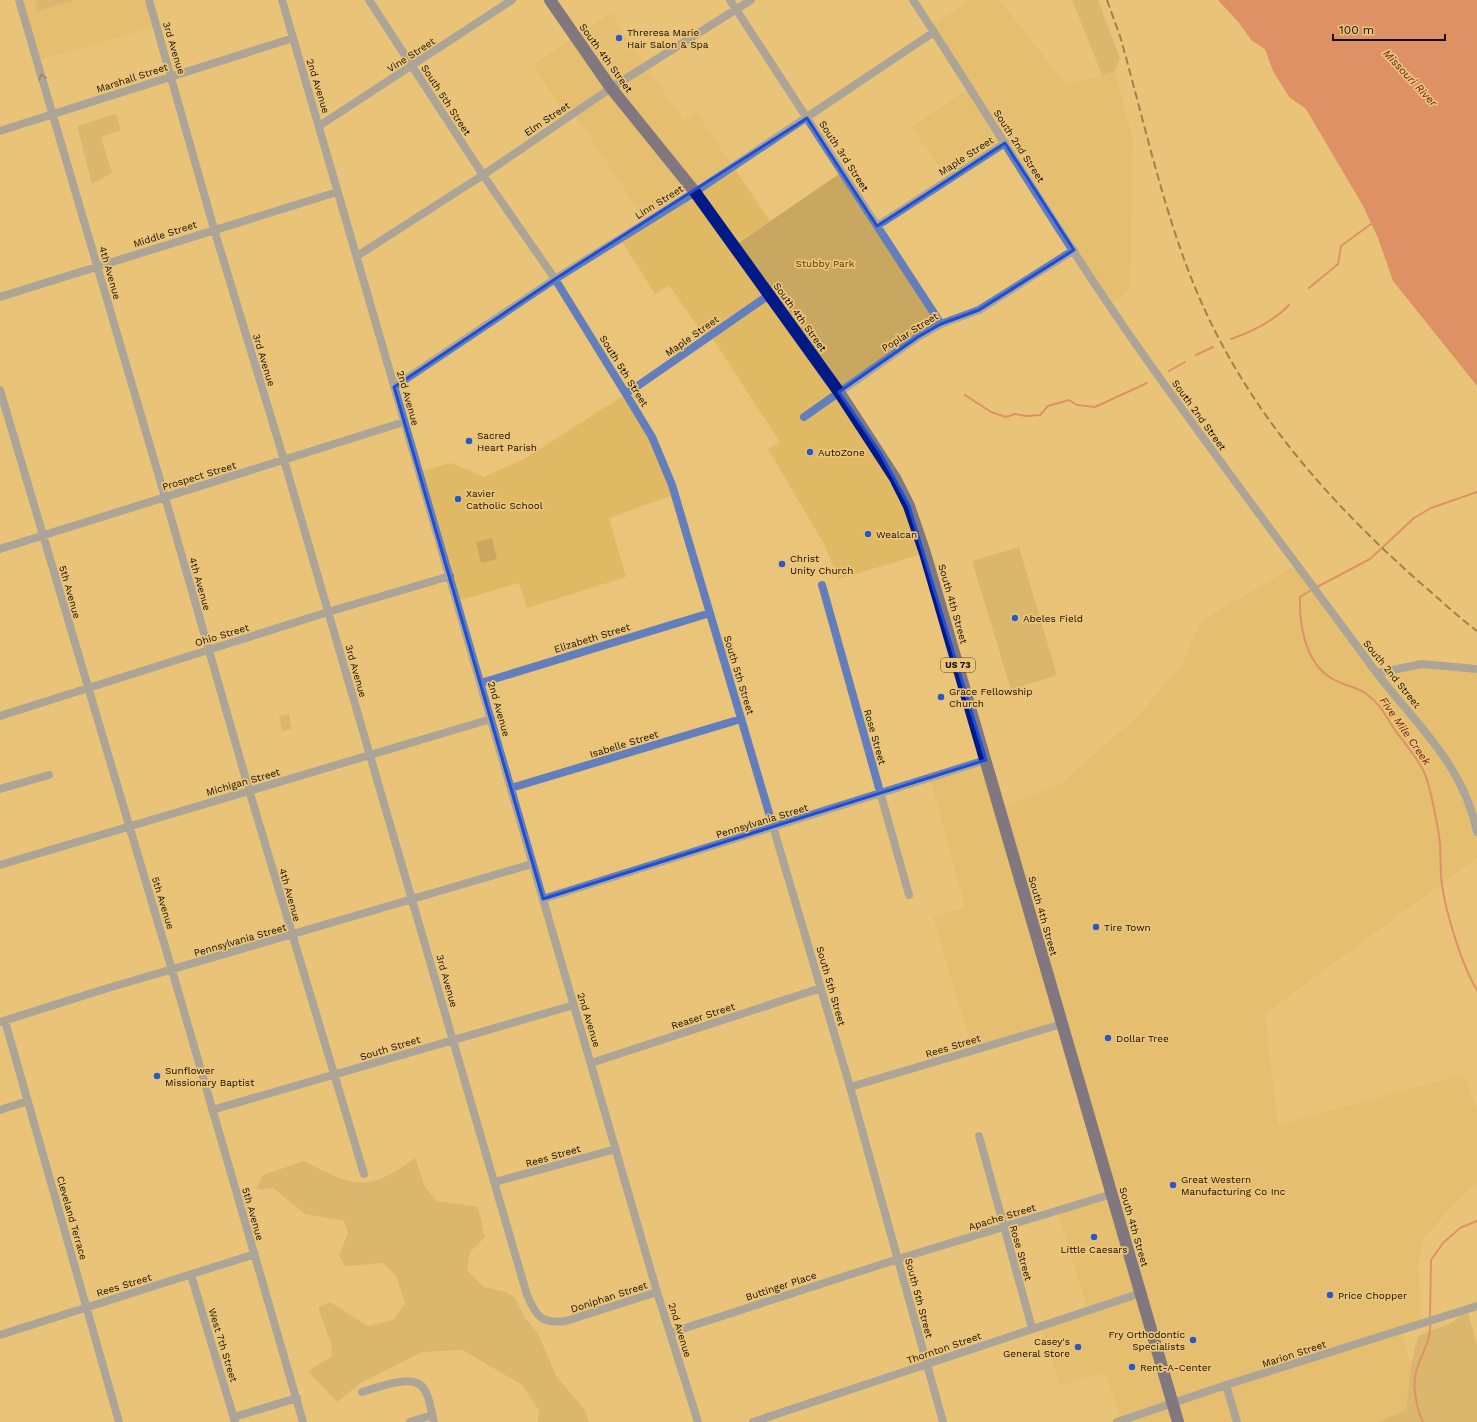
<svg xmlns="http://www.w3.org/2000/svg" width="1477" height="1422" viewBox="0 0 1477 1422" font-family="'Work Sans',sans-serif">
  <rect width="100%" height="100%" fill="#e9c479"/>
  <path fill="#e0b964" d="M19 0H149L157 26 37 61Z
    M972 0H996L1002 3 1067 85 1115 71 1133 140 1130 290 1110 304 1005 143 948 180 911 127 969 88 929 25Z
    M611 13 683 120 696 112 770 221 734 245 877 448 925 553 839 579 824 544 768 449 780 442 711 336 706 339 669 285 655 294 620 238 646 222 574 113 567 118 533 64Z
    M626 394 652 437 675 494 609 518 626 577 527 608 519 583 457 601 419 472 451 463 484 477 524 459Z
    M1296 565 1377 673 1422 664 1477 669V858L1265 1014 1278 1125 1464 1074 1477 1109V1181L1425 1236 1418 1263 1421 1324 1401 1330 1411 1364 1406 1410 1378 1422H1117L1121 1420 1105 1372 1060 1386 1041 1326 1088 1310 1057 1211 1112 1194 1062 1024 973 1051 933 917 965 907 930 778 986 760 1000 807 1059 785 1138 716 1181 665 1201 621Z"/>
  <path fill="#c8a761" d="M35 0H76L38 11Z
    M1072 0H1098L1120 58 1115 71 1102 75Z
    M116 114 121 130 101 137 112 173 92 184 77 126Z
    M842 172 941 324 839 392 734 246Z
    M492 538 497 559 481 563 476 542Z
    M1019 547 1057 675 1011 690 972 561Z
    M289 714 292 729 282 731 279 716Z
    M415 1158 425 1187 437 1201 478 1207 485 1237 470 1252 467 1270 484 1287 507 1292 515 1298 526 1319 538 1333 556 1376 585 1410 589 1422H538L539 1410 522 1385 463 1350 422 1352 361 1383 337 1402 308 1371 332 1356 331 1343 318 1308 330 1302 368 1326 393 1320 405 1303 396 1276 383 1263 345 1266 339 1256 348 1233 344 1221 305 1214 273 1188 256 1190 263 1175 304 1161C354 1187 367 1193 415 1158Z
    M1467 1310 1477 1343V1422H1378L1406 1410 1411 1364 1418 1336 1451 1323Z"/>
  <path fill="#d25350" d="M1218 0H1477V386L1393 281 1378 238 1363 206 1306 109 1289 97 1273 71 1265 49 1251 40 1239 23Z"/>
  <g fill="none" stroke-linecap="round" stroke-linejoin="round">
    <path stroke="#d25350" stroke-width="2" d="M1309 288 1338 264 1341 246 1371 224
      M1231 339C1251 332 1274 321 1289 305
      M1196 355 1213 347
      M1169 371 1185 362
      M965 395 991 412 1006 417 1015 414 1026 416 1040 415 1048 406 1069 400 1077 405 1095 407 1147 383
      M1317 587 1370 559 1414 518 1431 508 1477 492
      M1313 589 1300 597C1299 624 1305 662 1331 678 1343 686 1358 686 1369 696 1380 704 1386 716 1393 727 1403 742 1416 755 1424 772 1430 785 1439 830 1440 845 1441 858 1440 872 1442 885 1446 913 1462 966 1477 990
      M1430 1319 1431 1260 1443 1243 1460 1228 1477 1221
      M1423 1422C1417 1410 1413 1389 1415 1376 1418 1358 1432 1342 1430 1323"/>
    <path stroke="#627ebc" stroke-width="8" d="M19 0 165 497 249 790 364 1174
      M149 0 214 229 284 460 527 1295C537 1318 542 1324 566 1321L657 1292
      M282 0 657 1292 698 1422
      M369 0 483 175 555 279 626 394 652 437 672 485 850 1087 943 1422
      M730 0 941 324
      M913 0C990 117 1061 238 1142 353 1217 459 1296 563 1373 668 1413 722 1463 762 1477 832
      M319 126 512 0
      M0 131 293 38
      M877 226 1005 143
      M357 256 483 175 611 88 751 0
      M0 297 337 192
      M394 387 555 279 695 192 934 32
      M0 390 172 970 303 1422
      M626 394 769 295
      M804 417 918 337 941 324 979 310 1074 250
      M0 549 404 422
      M822 585 909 895
      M1377 673 1422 664 1477 669
      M481 683 710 613
      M0 716 328 612 450 576
      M511 788 741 719
      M0 789 49 775
      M0 865 491 719
      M543 899 986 760
      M5 1021 119 1422
      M0 1022 108 988 532 864
      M591 1063 821 988
      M850 1087 1062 1024
      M0 1110 28 1101
      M212 1110 574 1005
      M979 1136 1032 1328
      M495 1182 616 1149
      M191 1275 235 1422
      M670 1333 898 1259 1112 1194
      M0 1335 255 1254
      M1226 1385 1237 1422
      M362 1392C377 1388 414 1372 424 1389 430 1397 431 1412 434 1422
      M234 1417 297 1398
      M410 1422 432 1415
      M753 1422 1141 1293
      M1117 1422 1226 1385 1477 1306"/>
    <path stroke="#021a87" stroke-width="12" d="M550 0 611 88 695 192 839 392 895 478 909 506 925 553 1178 1422"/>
    <path stroke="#413118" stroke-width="2" stroke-dasharray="8 4" stroke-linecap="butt" d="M1107 0 1120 36C1141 110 1158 187 1184 259 1231 390 1315 489 1417 580 1437 597 1456 615 1477 631"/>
  </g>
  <defs><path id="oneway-chevron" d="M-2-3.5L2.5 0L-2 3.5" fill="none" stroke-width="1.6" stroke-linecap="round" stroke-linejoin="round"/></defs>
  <use stroke="#353a4b" href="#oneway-chevron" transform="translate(42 77) rotate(-107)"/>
  <path d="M0 0H1477V1422H0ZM807 118 877 226 1005 143 1074 250 979 310 941 324 918 337 839 392 881 454 909 506 986 760 543 899 394 387 555 279Z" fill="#e9c479" fill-opacity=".55" fill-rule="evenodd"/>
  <path fill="none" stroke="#1d4ed8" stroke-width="3" stroke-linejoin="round" d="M807 118 877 226 1005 143 1074 250 979 310 941 324 918 337 839 392 881 454 909 506 986 760 543 899 394 387 555 279Z"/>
  <g fill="#2c57c6" stroke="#e9c479" stroke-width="1.5">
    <circle cx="619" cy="38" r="4"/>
    <circle cx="469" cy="441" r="4"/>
    <circle cx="810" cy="452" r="4"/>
    <circle cx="458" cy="499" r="4"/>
    <circle cx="868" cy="534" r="4"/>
    <circle cx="782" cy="564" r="4"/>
    <circle cx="1015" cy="618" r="4"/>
    <circle cx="941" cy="697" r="4"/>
    <circle cx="1096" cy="927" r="4"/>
    <circle cx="1108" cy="1038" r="4"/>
    <circle cx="157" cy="1076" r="4"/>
    <circle cx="1173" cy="1185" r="4"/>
    <circle cx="1094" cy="1237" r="4"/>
    <circle cx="1330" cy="1295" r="4"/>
    <circle cx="1193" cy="1340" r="4"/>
    <circle cx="1078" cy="1347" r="4"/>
    <circle cx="1132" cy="1367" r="4"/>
  </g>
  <g text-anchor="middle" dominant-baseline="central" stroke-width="3.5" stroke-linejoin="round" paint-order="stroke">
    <rect fill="#e9c479" stroke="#564424" stroke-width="1" x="941" y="658" width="34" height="14" rx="3"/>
    <g font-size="9" font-weight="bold" fill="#170d00">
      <text x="958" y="665">US 73</text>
    </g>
    <g font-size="10" fill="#170d00" stroke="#e9c479" text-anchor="start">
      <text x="627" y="32">Threresa Marie<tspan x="627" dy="12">Hair Salon &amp; Spa</tspan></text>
      <text x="477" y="435">Sacred<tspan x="477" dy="12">Heart Parish</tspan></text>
      <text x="818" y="452">AutoZone</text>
      <text x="466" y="493">Xavier<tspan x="466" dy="12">Catholic School</tspan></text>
      <text x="876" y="534">Wealcan</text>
      <text x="790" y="558">Christ<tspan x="790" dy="12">Unity Church</tspan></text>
      <text x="1023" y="618">Abeles Field</text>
      <text x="949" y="691">Grace Fellowship<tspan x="949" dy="12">Church</tspan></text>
      <text x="1104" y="927">Tire Town</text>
      <text x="1116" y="1038">Dollar Tree</text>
      <text x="165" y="1070">Sunflower<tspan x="165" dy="12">Missionary Baptist</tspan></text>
      <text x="1181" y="1179">Great Western<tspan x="1181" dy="12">Manufacturing Co Inc</tspan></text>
      <text x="1094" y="1249" text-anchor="middle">Little Caesars</text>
      <text x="1338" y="1295">Price Chopper</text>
      <text x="1185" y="1334" text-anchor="end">Fry Orthodontic<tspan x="1185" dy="12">Specialists</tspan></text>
      <text x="1070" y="1341" text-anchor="end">Casey's<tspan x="1070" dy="12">General Store</tspan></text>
      <text x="1140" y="1367">Rent-A-Center</text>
    </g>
    <g font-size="10" fill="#170d00" stroke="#e9c479">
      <text transform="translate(174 48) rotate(73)">3rd Avenue</text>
      <text transform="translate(411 55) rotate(-33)">Vine Street</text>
      <text transform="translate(606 58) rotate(54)">South 4th Street</text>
      <text transform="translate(132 78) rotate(-18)">Marshall Street</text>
      <text transform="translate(318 86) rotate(73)">2nd Avenue</text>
      <text transform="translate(446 100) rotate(57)">South 5th Street</text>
      <text transform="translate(547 119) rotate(-34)">Elm Street</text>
      <text transform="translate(1019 146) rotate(57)">South 2nd Street</text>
      <text transform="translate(844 156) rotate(57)">South 3rd Street</text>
      <text transform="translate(966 156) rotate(-33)">Maple Street</text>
      <text transform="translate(659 202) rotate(-32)">Linn Street</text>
      <text transform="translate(165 234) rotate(-18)">Middle Street</text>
      <text transform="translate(110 273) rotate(74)">4th Avenue</text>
      <text transform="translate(800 317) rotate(54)">South 4th Street</text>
      <text transform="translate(910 332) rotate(-32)">Poplar Street</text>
      <text transform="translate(692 336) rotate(-35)">Maple Street</text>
      <text transform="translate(264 360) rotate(73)">3rd Avenue</text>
      <text transform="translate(624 371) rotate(58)">South 5th Street</text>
      <text transform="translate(408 398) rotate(74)">2nd Avenue</text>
      <text transform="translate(1199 415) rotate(54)">South 2nd Street</text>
      <text transform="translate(199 476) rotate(-17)">Prospect Street</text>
      <text transform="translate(200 584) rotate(74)">4th Avenue</text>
      <text transform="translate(70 592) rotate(74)">5th Avenue</text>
      <text transform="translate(953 604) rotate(74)">South 4th Street</text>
      <text transform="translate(222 635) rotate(-17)">Ohio Street</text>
      <text transform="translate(592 638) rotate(-17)">Elizabeth Street</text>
      <text transform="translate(356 671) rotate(74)">3rd Avenue</text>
      <text transform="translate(1392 674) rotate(51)">South 2nd Street</text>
      <text transform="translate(739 675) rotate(73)">South 5th Street</text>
      <text transform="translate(499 709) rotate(74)">2nd Avenue</text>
      <text transform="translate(875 737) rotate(74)">Rose Street</text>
      <text transform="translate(624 744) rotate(-17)">Isabelle Street</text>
      <text transform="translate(243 782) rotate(-16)">Michigan Street</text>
      <text transform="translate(762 821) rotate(-17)">Pennsylvania Street</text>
      <text transform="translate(290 895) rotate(74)">4th Avenue</text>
      <text transform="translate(163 903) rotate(73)">5th Avenue</text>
      <text transform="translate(1043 916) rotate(74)">South 4th Street</text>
      <text transform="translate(240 940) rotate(-16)">Pennsylvania Street</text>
      <text transform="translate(447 981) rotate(74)">3rd Avenue</text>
      <text transform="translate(831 986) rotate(74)">South 5th Street</text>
      <text transform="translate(703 1016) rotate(-18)">Reaser Street</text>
      <text transform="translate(589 1020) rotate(73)">2nd Avenue</text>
      <text transform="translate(953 1046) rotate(-17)">Rees Street</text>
      <text transform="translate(390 1048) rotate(-17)">South Street</text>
      <text transform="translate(553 1156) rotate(-16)">Rees Street</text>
      <text transform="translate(253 1214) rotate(74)">5th Avenue</text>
      <text transform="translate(1002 1217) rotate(-17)">Apache Street</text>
      <text transform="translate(72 1218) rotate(74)">Cleveland Terrace</text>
      <text transform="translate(1134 1227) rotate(74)">South 4th Street</text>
      <text transform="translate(1021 1253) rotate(74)">Rose Street</text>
      <text transform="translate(124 1285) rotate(-17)">Rees Street</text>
      <text transform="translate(781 1286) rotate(-18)">Buttinger Place</text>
      <text transform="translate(609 1297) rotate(-18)">Doniphan Street</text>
      <text transform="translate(919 1298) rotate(75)">South 5th Street</text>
      <text transform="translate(680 1330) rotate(73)">2nd Avenue</text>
      <text transform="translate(223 1345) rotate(73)">West 7th Street</text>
      <text transform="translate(944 1348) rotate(-19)">Thornton Street</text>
      <text transform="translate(1294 1354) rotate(-18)">Marion Street</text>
    </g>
    <g font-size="10" fill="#563f03" stroke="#e9c479">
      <text x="825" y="263">Stubby Park</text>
    </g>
    <g font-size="11" font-style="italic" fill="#6c1a1c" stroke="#e9c479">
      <text transform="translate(1410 78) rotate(47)">Missouri River</text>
      <text transform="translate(1405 731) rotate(55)">Five Mile Creek</text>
    </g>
  </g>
  <path d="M1333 34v6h112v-6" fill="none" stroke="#170d00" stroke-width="2"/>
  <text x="1339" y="34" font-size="12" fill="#170d00" stroke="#e9c479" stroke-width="3" paint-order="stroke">100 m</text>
</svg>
